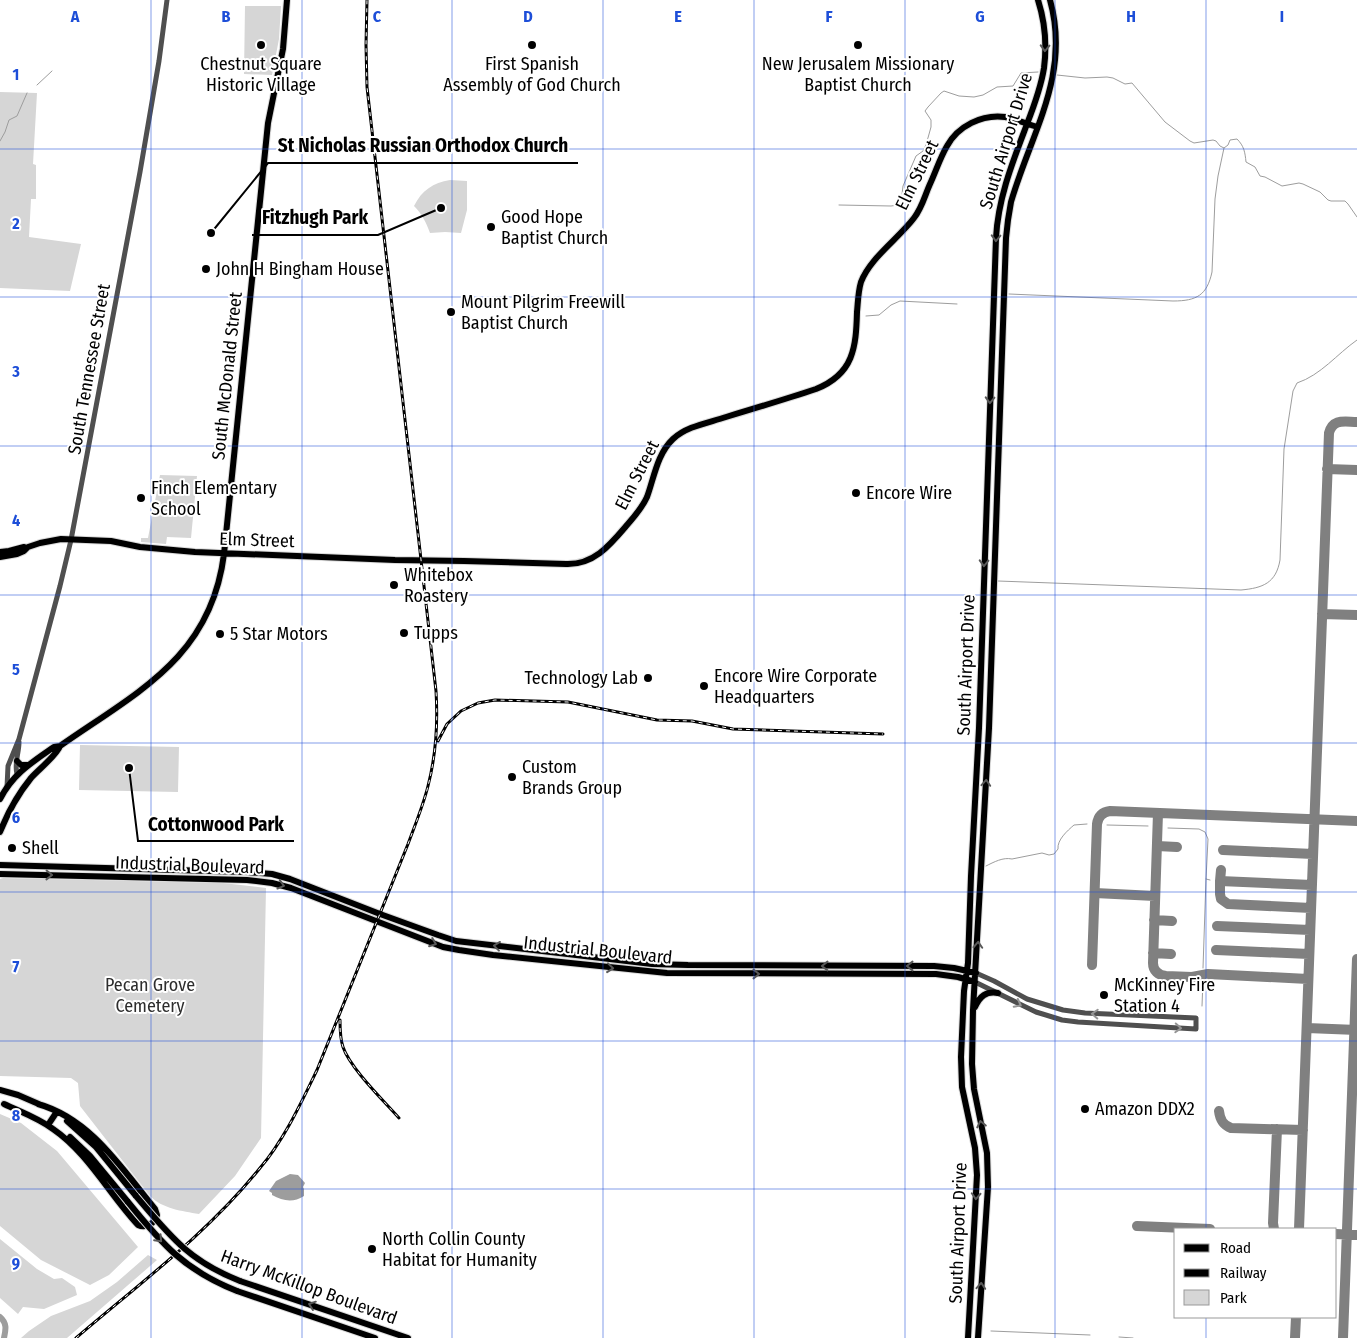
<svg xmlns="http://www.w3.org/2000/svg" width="1357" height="1338" viewBox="0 0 1357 1338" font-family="'Fira Sans Condensed',sans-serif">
  <rect width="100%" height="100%" fill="#fff"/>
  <path fill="#d6d6d6" d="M245 6H281L279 39 272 75 244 74Z
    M0 92 37 93 33 164 36 165V199H31L29 237 81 244 70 291 0 288Z
    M450 180 467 181V210L461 233 445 232 430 233C426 222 422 214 414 206 422 190 433 183 450 180Z
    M160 475 197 476 191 538 167 537 166 544 141 542V538H148Z
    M80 745 179 747 178 792 79 790Z
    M3 878 223 883 266 888 261 1138 235 1176 199 1214C182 1211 163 1209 150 1196L80 1106 78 1083 71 1078 0 1076V879Z
    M0 1114 21 1123 57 1151 138 1247 109 1275 90 1285 41 1260 0 1226Z
    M0 1239 37 1269 54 1279 62 1278 75 1287 77 1295 44 1309 23 1307 18 1314 0 1298Z
    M148 1255 157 1260 67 1338H21L29 1331 51 1316 90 1301 117 1282Z"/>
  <path fill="#9d9d9d" d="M290 1174 298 1175 305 1183 303 1187 304 1189V1196C293 1203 283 1201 272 1195V1193L269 1191 276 1181Z"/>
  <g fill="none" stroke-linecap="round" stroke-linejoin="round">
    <path stroke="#9d9d9d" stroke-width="1" d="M1057 75 1085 78 1107 77 1113 78 1125 84 1132 83 1165 122 1190 141 1194 143 1213 140 1216 141 1220 146 1224 148 1228 145 1230 140 1237 139C1244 146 1245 152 1246 162L1255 167 1260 176 1265 177 1282 186 1299 183 1303 184 1320 192 1328 200 1331 201H1345L1348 204 1357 217
      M37 85 52 71
      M0 141 5 132 9 120 17 116 27 93
      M839 205 891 206 898 205 901 203 903 186 916 156 923 151 926 145 931 127V120L925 111 928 107 941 93 944 91 959 96 974 97 983 95 997 87 1013 86 1021 73 1038 72
      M1009 294 1173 301C1197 301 1207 295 1212 272L1215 199 1218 176 1224 148
      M866 316 879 315 891 305 900 301 957 304
      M998 581 1241 590C1263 588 1276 583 1280 560L1284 449 1293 391 1297 383C1321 375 1337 354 1357 340
      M1107 825 1148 826
      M1168 828 1199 829 1205 832 1208 839 1206 879 1210 880
      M986 866C994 862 1003 857 1012 859L1042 853 1049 855 1054 854 1058 849C1057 840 1067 831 1074 825L1087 824
      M1203 968 1206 879
      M1202 1006 1203 980
      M991 1331 1090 1335
      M1119 1337 1133 1338"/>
    <path stroke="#9d9d9d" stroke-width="6" d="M0 1317C7 1323 6 1329 4 1338"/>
    <path stroke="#808080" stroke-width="10" d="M1327 469 1357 470
      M1322 614 1357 615
      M1158 813 1153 963C1153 971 1158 975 1166 976L1192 977 1208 974 1308 979
      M1157 846 1177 847
      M1223 850 1313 854
      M1220 881 1221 870
      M1095 893 1155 896
      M1311 908 1228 904 1221 899 1220 894V881L1312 885
      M1154 920 1172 921
      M1217 926 1310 930
      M1216 950 1309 954
      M1153 953 1171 954
      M1092 965 1097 824C1098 817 1102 812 1110 811L1357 821
      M1307 1028 1357 1030
      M1219 1111C1220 1120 1223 1125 1231 1128L1303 1130
      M1137 1226 1210 1229
      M1274 1229 1273 1223 1277 1129
      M1299 1229 1329 433C1333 418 1345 422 1357 422
      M1336 1234 1357 1235
      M1295 1338 1296 1317
      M1343 1338 1357 959"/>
    <g stroke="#dbdbdb" stroke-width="8">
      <path id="major" d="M0 552 9 551 24 547
        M0 557 17 554 24 551 28 547 40 543 61 539 111 541 140 547 195 552 395 560 464 561 566 564C594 565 610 545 627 525 635 516 642 508 647 497 654 478 657 454 673 439 687 426 708 423 726 417 756 408 786 399 816 389 854 374 856 347 857 312 858 302 858 292 861 282 870 258 899 238 914 218 922 208 925 195 930 184 936 171 940 158 947 146 958 126 982 114 1005 117 1016 119 1027 124 1037 127
        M17 761 21 765H28
        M0 799C13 774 31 763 54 747L60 746C137 692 211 658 224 554L268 123 283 49 287 0
        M0 832C8 812 18 794 31 778 38 770 57 755 60 746
        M0 865 246 872 272 874 290 879 380 914 438 935 456 941 652 964 688 965 934 966 954 968 976 973
        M0 874 247 880 272 883 291 888 443 947 459 950 493 955 667 973 936 974 958 977 975 982
        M975 1007C980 996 986 991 998 993
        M0 1090 18 1095 41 1105
        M4 1104C21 1112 38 1118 53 1129 88 1153 109 1194 138 1225 146 1229 155 1223 157 1215L155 1209C122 1169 91 1119 38 1104
        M67 1121 96 1147 136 1196
        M50 1122 56 1113
        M70 1137 90 1156 128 1202
        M240 1281 408 1338
        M237 1291 375 1338
        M968 1338 977 1175 975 1148 962 1087 961 1057 964 991 968 963 971 876 979 728 996 238C998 198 1013 161 1027 124 1034 106 1041 87 1044 68 1047 45 1045 22 1038 0
        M978 1338 988 1187 987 1153 974 1089 972 1064 973 1010 989 728 1006 238 1008 220 1011 202C1031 133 1071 75 1050 0"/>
    </g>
    <path stroke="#4f4f4f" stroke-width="5" d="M17 774C14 764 19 753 19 742
      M7 787 8 766 19 739 60 586 71 540 140 172 159 61 167 0
      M975 982 1036 1012 1062 1020 1078 1022 1196 1029V1018L1085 1013 1063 1010 1027 999 994 981 976 973"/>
    <use href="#major" stroke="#000" stroke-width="6"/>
    <g stroke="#000" stroke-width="3">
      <path id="rail" d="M438 741 447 724 461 711 478 703 495 700 568 702 657 720 692 721 733 729 883 734
        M340 1020C340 1029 340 1038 343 1047 350 1068 384 1101 399 1118
        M76 1338C139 1284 208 1233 260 1168 284 1140 301 1103 317 1070L408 844C415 825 423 806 428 786 436 755 438 723 436 691L367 87 366 45 367 0"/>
    </g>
    <use href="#rail" stroke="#fff" stroke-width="1" stroke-dasharray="4" stroke-linecap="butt"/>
    <g stroke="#dbdbdb" stroke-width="8" stroke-linecap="butt">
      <path id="major-bridge" d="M136 1196C170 1236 189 1261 240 1281
        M128 1202C162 1244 184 1270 237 1291"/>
    </g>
    <use href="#major-bridge" stroke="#000" stroke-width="6"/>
  </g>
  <defs><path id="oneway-chevron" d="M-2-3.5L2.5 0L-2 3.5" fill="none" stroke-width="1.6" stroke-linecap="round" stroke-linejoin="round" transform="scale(1.25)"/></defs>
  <g stroke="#595959">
    <use href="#oneway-chevron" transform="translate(1045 48) rotate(92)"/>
    <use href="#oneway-chevron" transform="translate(996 238) rotate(92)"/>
    <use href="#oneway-chevron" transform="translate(990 400) rotate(92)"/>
    <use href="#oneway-chevron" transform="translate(984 563) rotate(92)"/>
    <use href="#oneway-chevron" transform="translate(986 783) rotate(-86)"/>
    <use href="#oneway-chevron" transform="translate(49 875) rotate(1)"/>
    <use href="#oneway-chevron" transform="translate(281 885) rotate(15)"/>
    <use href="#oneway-chevron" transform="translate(433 943) rotate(21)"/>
    <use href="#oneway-chevron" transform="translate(978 945) rotate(-87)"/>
    <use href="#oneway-chevron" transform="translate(497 946) rotate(-173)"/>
    <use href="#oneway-chevron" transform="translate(825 966) rotate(-180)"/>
    <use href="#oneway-chevron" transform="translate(910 966) rotate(180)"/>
    <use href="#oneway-chevron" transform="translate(610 968) rotate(6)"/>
    <use href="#oneway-chevron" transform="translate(756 974)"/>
    <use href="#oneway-chevron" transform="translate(981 1124) rotate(-102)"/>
    <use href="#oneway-chevron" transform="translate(976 1196) rotate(93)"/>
    <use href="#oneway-chevron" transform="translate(159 1239) rotate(47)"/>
    <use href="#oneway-chevron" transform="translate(981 1286) rotate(-86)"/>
    <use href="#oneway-chevron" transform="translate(312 1305) rotate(-161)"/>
  </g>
  <g stroke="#959595">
    <use href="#oneway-chevron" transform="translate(1018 1004) rotate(28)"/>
    <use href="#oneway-chevron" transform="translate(1095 1014) rotate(-177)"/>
    <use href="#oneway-chevron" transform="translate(1178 1028) rotate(3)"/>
  </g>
  <path fill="none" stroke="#1d4ed8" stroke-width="1" stroke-opacity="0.55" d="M151 0V1338M302 0V1338M452 0V1338M603 0V1338M754 0V1338M905 0V1338M1055 0V1338M1206 0V1229M0 149H1357M0 297H1357M0 446H1357M0 595H1357M0 743H1357M0 892H1357M0 1041H1357M0 1189H1357M1206 1317V1338"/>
  <g fill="#000" stroke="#fff" stroke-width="2">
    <circle cx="261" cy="45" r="5"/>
    <circle cx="532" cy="45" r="5"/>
    <circle cx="858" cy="45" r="5"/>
    <circle cx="491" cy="227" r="5"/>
    <circle cx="206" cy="269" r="5"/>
    <circle cx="451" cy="312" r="5"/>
    <circle cx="856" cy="493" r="5"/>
    <circle cx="141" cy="498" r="5"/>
    <circle cx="394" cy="585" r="5"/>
    <circle cx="404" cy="633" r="5"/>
    <circle cx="220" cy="634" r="5"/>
    <circle cx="648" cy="678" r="5"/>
    <circle cx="704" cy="686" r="5"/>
    <circle cx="512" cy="777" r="5"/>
    <circle cx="12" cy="848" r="5"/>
    <circle cx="1104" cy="995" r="5"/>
    <circle cx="1085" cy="1109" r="5"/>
    <circle cx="372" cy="1249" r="5"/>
  </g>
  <g text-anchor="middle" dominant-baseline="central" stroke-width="4" stroke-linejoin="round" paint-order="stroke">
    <g font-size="18" fill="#000" stroke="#fff" text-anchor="start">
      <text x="261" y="64" text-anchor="middle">Chestnut Square<tspan x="261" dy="21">Historic Village</tspan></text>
      <text x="532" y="64" text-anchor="middle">First Spanish<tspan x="532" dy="21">Assembly of God Church</tspan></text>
      <text x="858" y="64" text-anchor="middle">New Jerusalem Missionary<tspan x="858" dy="21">Baptist Church</tspan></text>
      <text x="501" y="217">Good Hope<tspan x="501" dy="21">Baptist Church</tspan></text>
      <text x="216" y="269">John H Bingham House</text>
      <text x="461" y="302">Mount Pilgrim Freewill<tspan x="461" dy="21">Baptist Church</tspan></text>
      <text x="151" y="488">Finch Elementary<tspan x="151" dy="21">School</tspan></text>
      <text x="866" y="493">Encore Wire</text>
      <text x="404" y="575">Whitebox<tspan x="404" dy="21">Roastery</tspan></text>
      <text x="414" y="633">Tupps</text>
      <text x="230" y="634">5 Star Motors</text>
      <text x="714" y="676">Encore Wire Corporate<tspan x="714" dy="21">Headquarters</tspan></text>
      <text x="638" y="678" text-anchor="end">Technology Lab</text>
      <text x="522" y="767">Custom<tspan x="522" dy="21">Brands Group</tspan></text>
      <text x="22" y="848">Shell</text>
      <text x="1114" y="985">McKinney Fire<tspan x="1114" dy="21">Station 4</tspan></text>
      <text x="1095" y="1109">Amazon DDX2</text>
      <text x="382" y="1239">North Collin County<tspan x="382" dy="21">Habitat for Humanity</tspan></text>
    </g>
    <g font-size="18" fill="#000" stroke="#fff">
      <text transform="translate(1006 141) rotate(-73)">South Airport Drive</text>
      <text transform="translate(917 175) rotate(-64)">Elm Street</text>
      <text transform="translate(89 369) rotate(-80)">South Tennessee Street</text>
      <text transform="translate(227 376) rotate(-84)">South McDonald Street</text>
      <text transform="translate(637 475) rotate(-63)">Elm Street</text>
      <text transform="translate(257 540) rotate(2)">Elm Street</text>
      <text transform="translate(966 665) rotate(-88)">South Airport Drive</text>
      <text transform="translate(190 865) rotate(2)">Industrial Boulevard</text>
      <text transform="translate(598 950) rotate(6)">Industrial Boulevard</text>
      <text transform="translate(958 1233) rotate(-88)">South Airport Drive</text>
      <text transform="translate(309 1287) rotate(20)">Harry McKillop Boulevard</text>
    </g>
    <g font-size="18" fill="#2d2d2d" stroke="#fff">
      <text x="150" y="985">Pecan Grove<tspan x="150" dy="21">Cemetery</tspan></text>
    </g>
  </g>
  <g font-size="16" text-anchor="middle" font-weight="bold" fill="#1d4ed8" stroke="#fff" stroke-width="4" stroke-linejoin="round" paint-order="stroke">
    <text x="75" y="22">A</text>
    <text x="226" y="22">B</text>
    <text x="377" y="22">C</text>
    <text x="528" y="22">D</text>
    <text x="678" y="22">E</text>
    <text x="829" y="22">F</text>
    <text x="980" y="22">G</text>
    <text x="1131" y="22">H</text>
    <text x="1282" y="22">I</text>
    <text x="16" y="80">1</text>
    <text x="16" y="229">2</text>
    <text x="16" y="377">3</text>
    <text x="16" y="526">4</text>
    <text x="16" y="675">5</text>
    <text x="16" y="823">6</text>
    <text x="16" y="972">7</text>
    <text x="16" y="1121">8</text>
    <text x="16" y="1269">9</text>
  </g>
  <path fill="none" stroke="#000" stroke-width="2" d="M211 233L268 163H578M441 208L378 235H252M129 768L138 841H294"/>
  <g fill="#000" stroke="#fff" stroke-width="2">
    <circle cx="211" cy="233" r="5"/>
    <circle cx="441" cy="208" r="5"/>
    <circle cx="129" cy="768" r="5"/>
  </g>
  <g font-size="19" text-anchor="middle" font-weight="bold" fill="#000" stroke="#fff" stroke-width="4" stroke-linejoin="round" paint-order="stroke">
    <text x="423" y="152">St Nicholas Russian Orthodox Church</text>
    <text x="315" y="224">Fitzhugh Park</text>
    <text x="216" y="831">Cottonwood Park</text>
  </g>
  <rect x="1174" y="1228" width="162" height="90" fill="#ffffff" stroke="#999999"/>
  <rect x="1184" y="1244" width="25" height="8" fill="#000000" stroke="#999999"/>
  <text x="1220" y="1253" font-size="15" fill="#000000">Road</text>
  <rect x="1184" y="1269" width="25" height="8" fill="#000000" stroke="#999999"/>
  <text x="1220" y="1278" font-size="15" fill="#000000">Railway</text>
  <rect x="1184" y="1290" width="25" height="15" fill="#d6d6d6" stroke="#999999"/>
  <text x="1220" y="1303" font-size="15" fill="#000000">Park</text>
</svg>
